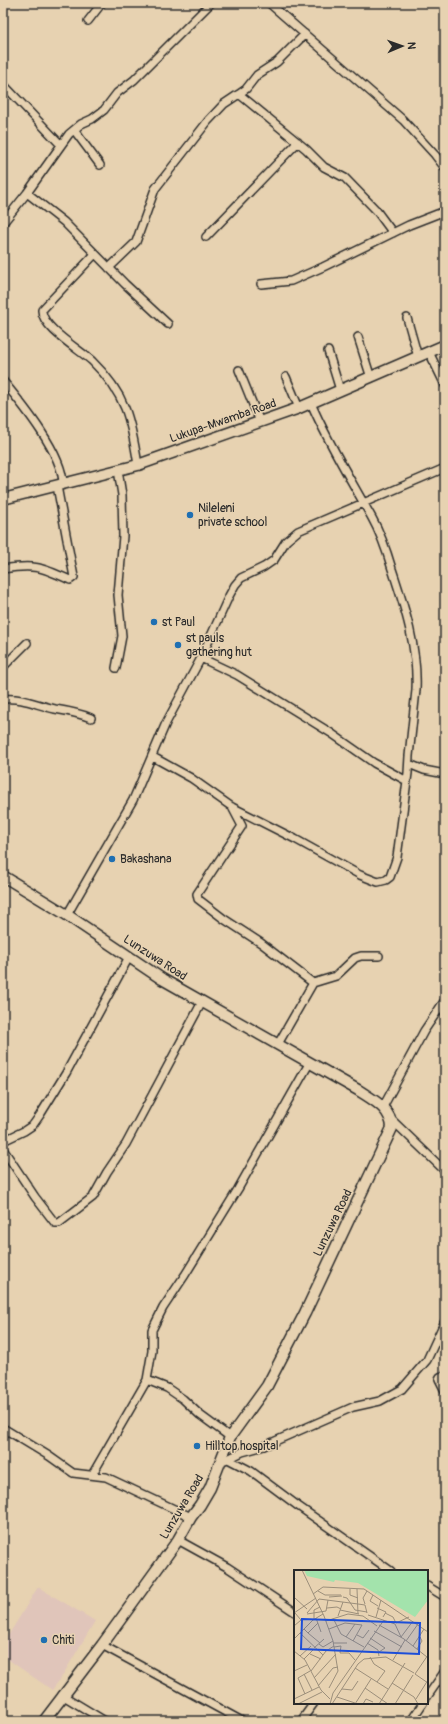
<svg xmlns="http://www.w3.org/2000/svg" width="448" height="1724" viewBox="0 0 448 1724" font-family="Pangolin,sans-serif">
  <rect width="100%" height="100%" fill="#e7d2b1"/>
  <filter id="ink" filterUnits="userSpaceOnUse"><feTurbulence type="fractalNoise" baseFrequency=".025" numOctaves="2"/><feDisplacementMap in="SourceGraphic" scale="8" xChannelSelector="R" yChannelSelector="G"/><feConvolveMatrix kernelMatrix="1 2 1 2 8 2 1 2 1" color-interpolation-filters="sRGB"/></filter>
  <g filter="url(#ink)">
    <path fill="#e0c5ba" d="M38 1587 95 1621 61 1678 52 1690 3 1656V1644Z"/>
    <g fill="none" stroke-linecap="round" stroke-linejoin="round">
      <g stroke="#2b2b2b" stroke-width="10">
        <path id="street" d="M269 3 403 120 435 155 445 168
          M88 21 102 3
          M305 34 277 62 257 75 246 89 239 94 306 149 324 167 345 178 376 210 393 233
          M3 84 61 145
          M74 130 100 165
          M27 193 64 222 125 284 168 324
          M3 223 27 193 69 134 81 124 92 119 104 110 117 93 134 80 211 3
          M206 237 298 142
          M95 254 42 310C41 327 80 350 92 361 126 394 131 420 138 465
          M109 268 136 242 155 189 208 121 224 104 239 94
          M261 284 291 281 323 267 409 225 445 211
          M407 318 418 357
          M358 337 371 378
          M328 351 340 390
          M429 352 445 385
          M239 370 260 422
          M286 377 299 408
          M3 381C22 404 63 454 63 484
          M3 569C35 564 41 567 70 580L74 577 57 486
          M201 658 237 675 331 733 374 763 407 781
          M3 667 27 643
          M116 668 122 636 118 595 123 536 122 495 118 470
          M3 699C23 697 36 705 55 709 67 711 79 713 91 718
          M153 757 191 778 232 807 295 839 360 875 378 882 386 880 390 877 397 857 408 773 409 756 416 690C418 649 405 608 392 569 387 552 381 534 372 518 351 480 328 443 311 403
          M409 764 424 770 445 774
          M232 807 242 826 197 894 198 899 224 919 261 943 313 983
          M67 915 133 800 166 723 201 658 229 596 235 585 241 578 264 567 274 560 286 541 298 531 445 468
          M278 1044 313 983 336 976 355 958 361 956H379
          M383 1107 424 1031 445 1000
          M392 1120 445 1171
          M3 1141 24 1131 33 1125 40 1115 66 1073 129 957
          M3 1149 35 1197 55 1223H59L93 1197 107 1172 126 1144 202 1002
          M445 1375 440 1377 439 1379 445 1391
          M147 1380 167 1388 183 1399 200 1415 230 1437
          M3 1428 49 1456 73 1473 106 1477 191 1517
          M228 1459 242 1452 264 1446 353 1407 380 1401 402 1389 427 1360 445 1321
          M225 1460 228 1459 251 1471 298 1506 391 1571
          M92 1475 147 1380 152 1351V1330L163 1308 185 1275 238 1189 310 1062
          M178 1540 227 1567 295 1612
          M427 1586 445 1597
          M102 1645 242 1721
          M62 1695 105 1721
          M427 1697 445 1671
          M301 1721 314 1703
          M411 1721 423 1703"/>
      </g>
      <g stroke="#2b2b2b" stroke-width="13">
        <path id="secondary" d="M3 499 138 465 299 408 445 345
          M3 876 67 915 162 979 358 1090C373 1100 391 1108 392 1128L305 1313 267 1386 230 1437 210 1488 200 1505 191 1517 178 1540 102 1645 44 1721"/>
      </g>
      <use href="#street" stroke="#e7d2b1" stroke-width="7"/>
      <use href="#secondary" stroke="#e7d2b1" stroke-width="10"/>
    </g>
  </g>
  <g fill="#1f6fb2" stroke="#e7d2b1" stroke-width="1.5">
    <circle cx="190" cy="515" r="4"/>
    <circle cx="154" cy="622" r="4"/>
    <circle cx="178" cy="645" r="4"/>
    <circle cx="112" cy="859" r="4"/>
    <circle cx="197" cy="1446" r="4"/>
    <circle cx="44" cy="1640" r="4"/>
  </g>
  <g text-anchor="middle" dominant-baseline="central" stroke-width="3" stroke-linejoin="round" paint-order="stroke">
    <g font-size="12" fill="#2b2b2b" stroke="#e7d2b1">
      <text transform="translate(223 421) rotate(-19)">Lukupa-Mwamba Road</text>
      <text transform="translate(155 958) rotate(33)">Lunzuwa Road</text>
      <text transform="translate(333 1223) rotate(-64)">Lunzuwa Road</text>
      <text transform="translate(182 1507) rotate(-59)">Lunzuwa Road</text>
    </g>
    <g font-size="12" fill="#2b2b2b" stroke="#e7d2b1" text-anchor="start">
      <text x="198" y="508">Nileleni<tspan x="198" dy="14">private school</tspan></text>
      <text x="162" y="622">st Paul</text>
      <text x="186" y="638">st pauls<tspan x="186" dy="14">gathering hut</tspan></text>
      <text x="120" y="859">Bakashana</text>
      <text x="205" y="1446">Hilltop hospital</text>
      <text x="52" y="1640">Chiti</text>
    </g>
  </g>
  <g transform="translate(294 1570)">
    <rect width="134" height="134" fill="#e7d2b1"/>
    <path d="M10 0H134V30L121 47 64 13 41 10 40 12 13 6Z" fill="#a3e3ac"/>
    <path fill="none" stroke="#9c8f7b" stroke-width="1" d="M8 0 30 46 39 71 44 101 35 118M56 19V25L64 28M63 19 64 44M24 21 31 25H47M19 24 29 17 70 19 134 62M79 25 76 31 84 36M35 27 48 26M49 27 53 28 61 40 73 42M1 28 13 39M64 34 71 35 73 43M71 34 69 28 73 21M33 38 43 37 47 39M83 38 92 42 89 47M46 40 65 44M0 43 22 28M13 43 25 29 64 34M91 43 99 47 102 53 115 47M13 44 32 41 34 30M74 45 101 54 107 67M44 46 49 32M82 47 87 30M22 48 27 62M39 48 47 64 70 77M20 49V40L26 37M32 51 54 44 69 46 83 56M85 55 110 69 133 87M0 56 7 50 1 43M10 59 14 63 24 53M35 59 51 53 68 55 59 71M80 61 108 77M6 63 29 85M14 63 26 73M63 65 69 68 75 60M52 67 61 54M107 67 119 51M76 68 91 78 85 82M0 69 19 50 29 44M112 71 124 54M39 73H53M73 73 84 80 85 86M25 74 29 77 39 71M119 76 130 59M40 77 47 76 46 83H55L61 90M20 78 30 69M123 79 128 71 126 67M0 81 11 90 27 120 36 129M16 84 27 89M6 86 17 76M76 87 80 94 91 101 83 112M10 89 19 80M99 90 111 70M61 98 94 119M0 101 13 95M17 101 32 81 40 76M10 104 18 120M121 104 134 85M121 104 134 113M20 108 42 84M98 113 120 127 124 134M24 116 39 98 44 97M71 118 94 134M48 119 58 120 64 111M11 124 4 108 16 101M43 127 61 133M0 129 25 117M122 129 134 110M4 134 28 122M36 134 39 123 90 50M38 134 64 94 70 89 92 87 120 103M61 134 77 109M69 134 72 129 79 132M85 134 111 93M101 134 119 105"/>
    <path fill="#1d4ed8" fill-opacity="0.15" stroke="#1d4ed8" stroke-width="2" d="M8 49 126 53 125 84 7 79Z"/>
    <rect width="134" height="134" fill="none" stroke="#2b2b2b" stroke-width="2"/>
  </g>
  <rect width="448" height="1724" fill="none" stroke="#e7d2b1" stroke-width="16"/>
  <rect x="8" y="8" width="432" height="1708" fill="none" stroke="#2b2b2b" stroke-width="1.5" filter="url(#ink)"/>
  <g transform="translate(402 46) rotate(88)" stroke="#e7d2b1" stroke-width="3" paint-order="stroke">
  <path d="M0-3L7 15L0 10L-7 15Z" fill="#2b2b2b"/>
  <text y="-6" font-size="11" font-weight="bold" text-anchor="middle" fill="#2b2b2b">N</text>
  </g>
</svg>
